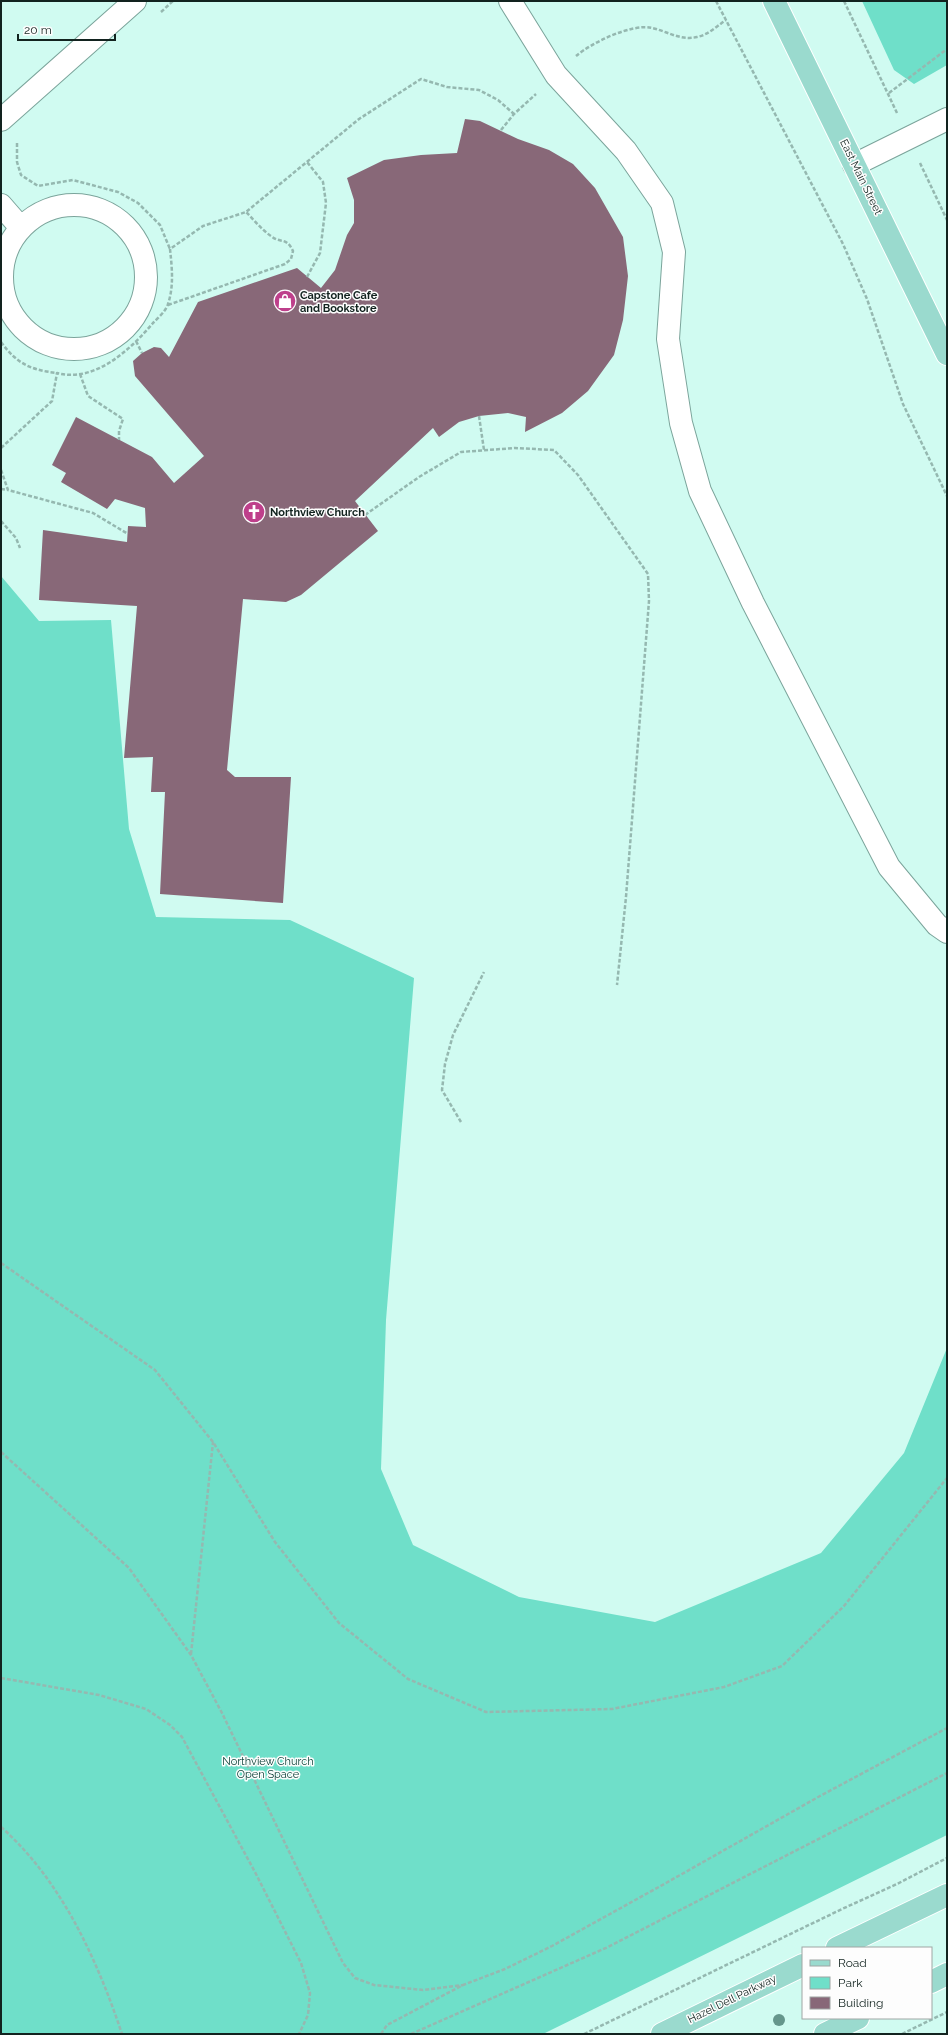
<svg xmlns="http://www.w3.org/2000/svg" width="948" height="2035" viewBox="0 0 948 2035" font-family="Raleway,sans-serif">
  <rect width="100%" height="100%" fill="#d0fbf1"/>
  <path fill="#6fdfc9" d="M862 1H947V65L914 84 894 70Z
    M1 576 39 621 111 620 129 829 156 917 290 920 414 978 386 1320 381 1469 413 1545 519 1597 655 1622 821 1553 904 1453 947 1348V1835L543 2034H1Z"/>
  <path fill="#886878" d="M465 119 480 121 518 139 549 150 573 164 595 188 623 237 628 276 623 320 614 355 588 391 562 413 525 432 526 417 508 413 479 416 459 422 439 437 433 428 355 501 378 531 301 595 286 602 243 599 227 770 235 777H291L283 903 160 894 165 792H151L153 757 124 758 137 606 39 600 43 530 127 542 128 526 146 527 145 508 115 499 107 509 61 482 66 473 52 465 76 417 152 457 174 483 204 456 135 376 133 361 142 353 154 347 161 348 169 357 198 302 297 268 321 288 335 270 347 235 354 223V200L347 178 384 160 421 155 457 153Z"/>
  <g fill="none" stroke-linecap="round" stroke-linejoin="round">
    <g stroke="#7ba49b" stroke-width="24">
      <path id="minor" d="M510 1 556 75 626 151 662 203 674 252 668 339 681 423 700 491 753 603 889 867 937 925 947 932
        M1 120 135 1
        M854 165 947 119
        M1 205 21 228
        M2 277a72 72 0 1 1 144 0a72 72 0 1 1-144 0Z"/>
    </g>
    <g stroke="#fff" stroke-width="24">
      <path id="major" d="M774 1 947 354
        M837 1948 947 1895
        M931 1982 947 1974
        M662 2034 803 1965
        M825 2034 858 2018"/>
    </g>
    <path stroke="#95b8b0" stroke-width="2.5" stroke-dasharray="4 2" stroke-linecap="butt" d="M716 1 843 244 867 299 903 404 947 496
      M844 1 897 113
      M161 12 173 1
      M576 56C591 43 632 23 652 28 667 31 680 41 697 37 708 35 717 26 726 20
      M889 93 947 49
      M501 130 514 114 536 94
      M17 143V162L21 175 38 186 73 180 118 192 138 203 160 225 170 249
      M920 163 947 220
      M307 277 320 253 326 203 323 182 307 162
      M168 305 285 264 291 259 293 251C286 236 280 244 271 236 262 230 254 220 246 212
      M136 341 142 353
      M1 342C17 364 31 370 57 373
      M80 374 88 396 123 419 119 431V440
      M479 416 484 450
      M1 448 52 401 57 373C95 383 130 350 153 323 158 318 166 311 168 304 174 286 172 268 170 249L203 226 246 212 359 119 421 79 447 87 479 90 498 100 514 114
      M1 470 8 490 93 513 128 534
      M1 489 8 490
      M365 515 419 477 461 452 515 448 554 450 578 475 648 574 649 601 626 897 617 985
      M1 521 16 538 20 548
      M461 1122 442 1090 445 1064 453 1035 484 972
      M1 1263 155 1370 213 1442 275 1542 339 1623 408 1679 486 1712 612 1709 724 1687 782 1666 844 1606 947 1478
      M1 1452 129 1568 191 1655 222 1713 343 1963 355 1978 374 1985 423 1990 463 1985
      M191 1654 213 1442
      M1 1678 99 1695 146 1709 170 1725 182 1737 256 1874 301 1963 310 1993 308 2015 299 2034
      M1 1827C61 1880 97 1959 122 2034
      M381 2034 387 2025 463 1985 505 1969 552 1946 666 1883 820 1796 947 1728
      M411 2034 608 1947 947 1773
      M584 2034 842 1909 897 1884 947 1858
      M902 2034 947 2012"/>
    <use href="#minor" stroke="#fff" stroke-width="22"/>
    <use href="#major" stroke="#9adace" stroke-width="22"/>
  </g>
  <circle fill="#65968c" cx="779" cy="2020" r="6"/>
  <defs>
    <g id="shop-disc" transform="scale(1.15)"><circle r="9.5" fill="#be3f8b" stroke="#fdfdfd"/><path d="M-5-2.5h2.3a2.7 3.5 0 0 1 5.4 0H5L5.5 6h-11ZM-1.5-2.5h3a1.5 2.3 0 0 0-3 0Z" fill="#fff"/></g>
    <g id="church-disc" transform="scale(1.15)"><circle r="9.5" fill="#be3f8b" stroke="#fdfdfd"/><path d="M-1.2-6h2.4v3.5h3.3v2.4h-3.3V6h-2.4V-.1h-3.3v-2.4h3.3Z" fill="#fff"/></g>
  </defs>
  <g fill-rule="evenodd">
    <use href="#shop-disc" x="285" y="301"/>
    <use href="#church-disc" x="254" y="512"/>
  </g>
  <g text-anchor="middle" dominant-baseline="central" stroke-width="3" stroke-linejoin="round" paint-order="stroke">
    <g font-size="11" fill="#12231f" stroke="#fdfdfd">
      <text transform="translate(861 177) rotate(64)">East Main Street</text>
      <text transform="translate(732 1999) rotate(-26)">Hazel Dell Parkway</text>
    </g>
    <g font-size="11" font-weight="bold" fill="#12231f" stroke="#fdfdfd" text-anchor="start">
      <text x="300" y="295">Capstone Cafe<tspan x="300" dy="13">and Bookstore</tspan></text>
      <text x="270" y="512">Northview Church</text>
    </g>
    <g font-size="11" fill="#0e433a" stroke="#fdfdfd">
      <text x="268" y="1761">Northview Church<tspan x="268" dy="13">Open Space</tspan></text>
    </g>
  </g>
  <rect width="948" height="2035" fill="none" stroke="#12231f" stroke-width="4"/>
  <rect x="802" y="1947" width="130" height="72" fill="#fdfdfd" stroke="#9fa6a4"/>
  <rect x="810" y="1960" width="20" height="6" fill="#9adace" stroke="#9fa6a4"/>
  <text x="838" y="1967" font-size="12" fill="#12231f">Road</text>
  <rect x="810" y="1977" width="20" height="12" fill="#6fdfc9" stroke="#9fa6a4"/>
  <text x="838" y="1987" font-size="12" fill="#12231f">Park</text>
  <rect x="810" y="1997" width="20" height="12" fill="#886878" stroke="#9fa6a4"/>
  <text x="838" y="2007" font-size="12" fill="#12231f">Building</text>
  <path d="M18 34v6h97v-6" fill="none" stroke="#12231f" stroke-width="2"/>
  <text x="24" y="34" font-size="12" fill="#12231f" stroke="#fdfdfd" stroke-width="3" paint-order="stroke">20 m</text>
</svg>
